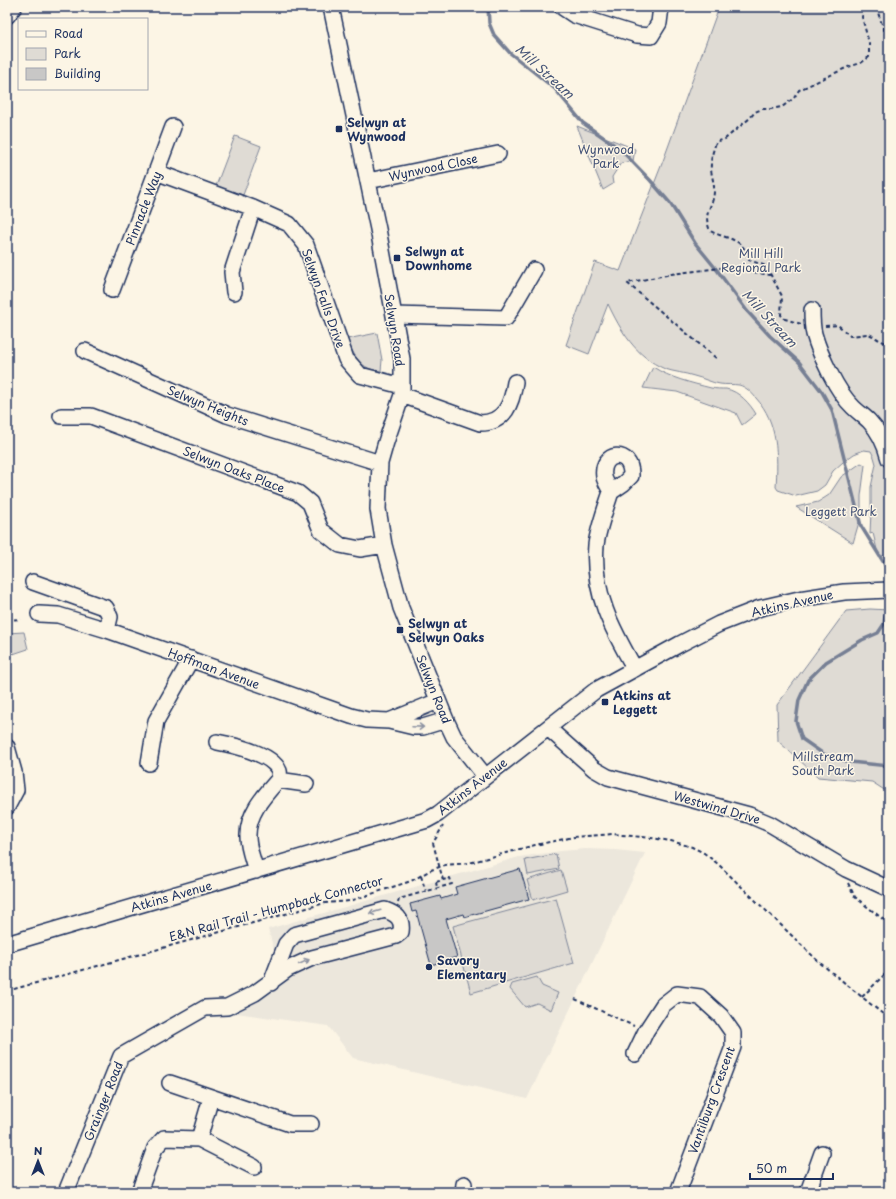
<svg xmlns="http://www.w3.org/2000/svg" width="896" height="1199" viewBox="0 0 896 1199" font-family="'Playpen Sans',sans-serif">
  <rect width="100%" height="100%" fill="#fcf5e5"/>
  <filter id="ink" filterUnits="userSpaceOnUse"><feTurbulence type="fractalNoise" baseFrequency=".025" numOctaves="2"/><feDisplacementMap in="SourceGraphic" scale="8" xChannelSelector="R" yChannelSelector="G"/><feConvolveMatrix kernelMatrix="1 2 1 2 8 2 1 2 1" color-interpolation-filters="sRGB"/></filter>
  <g filter="url(#ink)">
    <path fill="#ece7dc" d="M586 849 615 850 645 853 527 1099 353 1058 328 1026 229 1012 262 984 274 950 268 929 519 857 561 851Z"/>
    <path fill="#dfdbd4" stroke="#7d8599" d="M719 7H889V558L878 554 873 533 870 534 871 511V487L876 464 874 457 871 451 864 450 854 454 843 462 833 471 825 485 817 491 796 496 778 490 776 487C778 456 778 422 756 398 751 392 746 387 739 385 733 384 726 385 720 384 712 383 703 378 694 376 685 373 674 372 665 369 635 356 621 331 608 304L589 354 566 345 595 262 620 271 663 161Z
      M577 126 635 149 633 161 621 163 612 177 613 184 603 190Z
      M235 136 261 146 243 195 216 186Z
      M377 333 382 360 381 371C361 370 354 356 347 339Z
      M653 367C670 378 691 383 711 388 716 389 721 389 726 389 739 391 750 404 756 414L742 425 736 413 677 392 643 388Z
      M861 463 865 465 861 496V515L853 543 796 507 818 502 829 495 841 477Z
      M870 609 889 610V793L872 782 818 777 778 741 777 705 846 611Z
      M24 632 28 649 7 656V633Z
      M556 854 559 869 528 875 525 860Z
      M561 870 567 890 533 900 527 880Z
      M556 898 574 963 471 993 453 926Z
      M537 977 542 986 558 993 551 1010 537 1003 525 1007 510 989 512 984Z"/>
    <g fill="none" stroke-linecap="round" stroke-linejoin="round">
      <path stroke="#767f94" stroke-width="3.5" d="M488 7 489 23 494 35 510 53 555 89 583 123 620 149 650 180 670 203 695 243 717 270 747 311 770 336 799 362 822 392 832 410 861 526 889 571
        M885 616 884 624 878 633 862 640 826 662 808 680 799 700 796 721 802 739 825 755 850 762 889 766"/>
    </g>
    <path fill="#c8c7c6" stroke="#1b2f5e" d="M520 869 529 899 464 917 463 914 446 919 457 957 431 965 416 911 412 912 410 904 440 896 441 899 457 894 455 887Z"/>
    <g fill="none" stroke-linecap="round" stroke-linejoin="round">
      <g stroke="#1b2f5e" stroke-width="18">
        <path id="minor" d="M331 7 378 229 402 359V395L386 442 380 463 378 509 384 545 401 608 446 720 454 737 485 776
          M562 7 574 15 637 35 651 36 659 23 661 7
          M7 16 14 7
          M156 172 253 208 289 224 306 245 346 359 360 375 402 386
          M368 181 498 154
          M112 290 173 127
          M234 292 232 272 253 208
          M812 310C812 318 812 326 814 334 820 355 837 392 853 407 858 412 864 416 869 421 880 432 885 444 889 459
          M394 315 506 318 534 270
          M85 351 227 415 380 463
          M402 395 480 423C505 423 512 403 515 382
          M61 416H91L298 493 310 503 321 530 340 545 360 549 384 545
          M611 492C609 487 605 482 604 477 600 451 632 448 631 476L624 483 611 492C606 507 598 529 596 545 592 592 612 629 635 669
          M33 582 106 608 110 617 107 630
          M39 614 58 615 107 630 351 716 367 720 389 721 414 727H423L446 720
          M389 721 438 701
          M548 728 594 769 608 777 749 815 770 824 846 869 889 889
          M217 742C233 745 273 754 279 771 280 774 279 777 278 780
          M7 747 14 772 16 790 7 807
          M149 763 156 721 191 659
          M256 871C253 860 248 848 248 837 247 814 264 796 278 780L306 784
          M7 944 427 820 438 814 596 690 680 644 719 624 760 608 799 599 844 592 889 590
          M635 1054 646 1031 663 1005 677 994 700 997 721 1016 733 1033V1047L678 1192
          M170 1083 290 1124H311
          M199 1139 211 1098
          M66 1192 121 1056 205 1008 227 1007 255 993 288 969 312 958 396 936 401 932C403 918 396 914 385 910L294 935 286 944 271 983
          M139 1192 155 1148 164 1138 199 1139 254 1167
          M463 1192 464 1184
          M808 1192 822 1153"/>
      </g>
      <path stroke="#1b2f5e" stroke-width="2" stroke-dasharray="4 3" stroke-linecap="butt" d="M876 7 889 44
        M801 324 785 319 781 315 782 296 766 266 749 260C743 237 728 240 710 231 702 211 713 209 714 192 715 183 710 173 711 164 711 156 714 149 716 142L725 139 750 118 755 112 762 109H771L782 107 794 98 799 90 848 67 861 63 869 57V43L862 17 865 7
        M825 326 838 325 850 336C855 336 863 334 867 334 875 335 878 342 889 343
        M716 358 627 283 671 274 728 267 770 275
        M7 620 21 619
        M886 668 889 669
        M421 876 426 892
        M436 882 437 888
        M848 883 855 897 889 924
        M398 903 399 899 452 884 450 878 443 880
        M7 991 325 903 350 901 411 881 431 870 445 865 469 863 535 845 574 837 613 834 651 838 671 841 692 847 704 853 718 864 819 962 889 1019
        M862 997 889 970
        M575 999 634 1026"/>
      <use href="#minor" stroke="#fcf5e5" stroke-width="15"/>
      <path stroke="#1b2f5e" stroke-width="2" stroke-dasharray="4 3" stroke-linecap="butt" d="M436 882 443 880 433 843 443 826"/>
    </g>
    <defs><path id="oneway-shaft" d="M-6 0H5M1.5-3L5.5 0L1.5 3" fill="none" stroke-width="1.6" stroke-linecap="round" stroke-linejoin="round"/></defs>
    <g stroke="#8c92a2">
      <use href="#oneway-shaft" transform="translate(418 727) rotate(2)"/>
      <use href="#oneway-shaft" transform="translate(375 912) rotate(164)"/>
      <use href="#oneway-shaft" transform="translate(304 962) rotate(-25)"/>
    </g>
  </g>
  <g fill="#1b2f5e" stroke="#fcf5e5" stroke-width="1.5">
    <rect x="335" y="125" width="8" height="8" rx="2"/>
    <rect x="393" y="254" width="8" height="8" rx="2"/>
    <rect x="396" y="626" width="8" height="8" rx="2"/>
    <rect x="601" y="698" width="8" height="8" rx="2"/>
    <circle cx="429" cy="967" r="4"/>
  </g>
  <g text-anchor="middle" dominant-baseline="central" stroke-width="3" stroke-linejoin="round" paint-order="stroke">
    <g font-size="12" font-weight="bold" fill="#1b2f5e" stroke="#fcf5e5" text-anchor="start">
      <text x="347" y="122">Selwyn at<tspan x="347" dy="14">Wynwood</tspan></text>
      <text x="405" y="251">Selwyn at<tspan x="405" dy="14">Downhome</tspan></text>
      <text x="408" y="623">Selwyn at<tspan x="408" dy="14">Selwyn Oaks</tspan></text>
      <text x="613" y="695">Atkins at<tspan x="613" dy="14">Leggett</tspan></text>
      <text x="437" y="960">Savory<tspan x="437" dy="14">Elementary</tspan></text>
    </g>
    <g font-size="12" fill="#425176" stroke="#fcf5e5">
      <text x="606" y="149">Wynwood<tspan x="606" dy="14">Park</tspan></text>
      <text x="761" y="253">Mill Hill<tspan x="761" dy="14">Regional Park</tspan></text>
      <text x="841" y="511">Leggett Park</text>
      <text x="823" y="756">Millstream<tspan x="823" dy="14">South Park</tspan></text>
    </g>
    <g font-size="12" fill="#1b2f5e" stroke="#fcf5e5">
      <text transform="translate(433 167) rotate(-12)">Wynwood Close</text>
      <text transform="translate(143 208) rotate(-69)">Pinnacle Way</text>
      <text transform="translate(324 298) rotate(70)">Selwyn Falls Drive</text>
      <text transform="translate(395 330) rotate(81)">Selwyn Road</text>
      <text transform="translate(208 405) rotate(22)">Selwyn Heights</text>
      <text transform="translate(234 469) rotate(21)">Selwyn Oaks Place</text>
      <text transform="translate(792 603) rotate(-13)">Atkins Avenue</text>
      <text transform="translate(214 668) rotate(20)">Hoffman Avenue</text>
      <text transform="translate(434 689) rotate(68)">Selwyn Road</text>
      <text transform="translate(472 786) rotate(-38)">Atkins Avenue</text>
      <text transform="translate(717 807) rotate(16)">Westwind Drive</text>
      <text transform="translate(171 896) rotate(-16)">Atkins Avenue</text>
      <text transform="translate(276 908) rotate(-15)">E&amp;N Rail Trail - Humpback Connector</text>
      <text transform="translate(711 1100) rotate(-70)">Vantilburg Crescent</text>
      <text transform="translate(103 1101) rotate(-68)">Grainger Road</text>
    </g>
    <g font-size="13" font-style="italic" fill="#485779" stroke="#fcf5e5">
      <text transform="translate(545 71) rotate(42)">Mill Stream</text>
      <text transform="translate(770 318) rotate(47)">Mill Stream</text>
    </g>
  </g>
  <rect width="896" height="1199" fill="none" stroke="#fcf5e5" stroke-width="24"/>
  <rect x="12" y="12" width="872" height="1175" fill="none" stroke="#1b2f5e" stroke-width="1.5" filter="url(#ink)"/>
  <rect x="18" y="18" width="130" height="72" fill="#fcf5e5" stroke="#a2a6af"/>
  <rect x="26" y="31" width="20" height="6" fill="#fcf5e5" stroke="#a2a6af"/>
  <text x="54" y="38" font-size="12" fill="#1b2f5e">Road</text>
  <rect x="26" y="48" width="20" height="12" fill="#dfdbd4" stroke="#a2a6af"/>
  <text x="54" y="58" font-size="12" fill="#1b2f5e">Park</text>
  <rect x="26" y="68" width="20" height="12" fill="#c8c7c6" stroke="#a2a6af"/>
  <text x="54" y="78" font-size="12" fill="#1b2f5e">Building</text>
  <g transform="translate(38 1161)" stroke="#fcf5e5" stroke-width="3" paint-order="stroke">
  <path d="M0-3L7 15L0 10L-7 15Z" fill="#1b2f5e"/>
  <text y="-6" font-size="11" font-weight="bold" text-anchor="middle" fill="#1b2f5e">N</text>
  </g>
  <path d="M750 1173v6h83v-6" fill="none" stroke="#1b2f5e" stroke-width="2"/>
  <text x="756" y="1173" font-size="12" fill="#1b2f5e" stroke="#fcf5e5" stroke-width="3" paint-order="stroke">50 m</text>
</svg>
